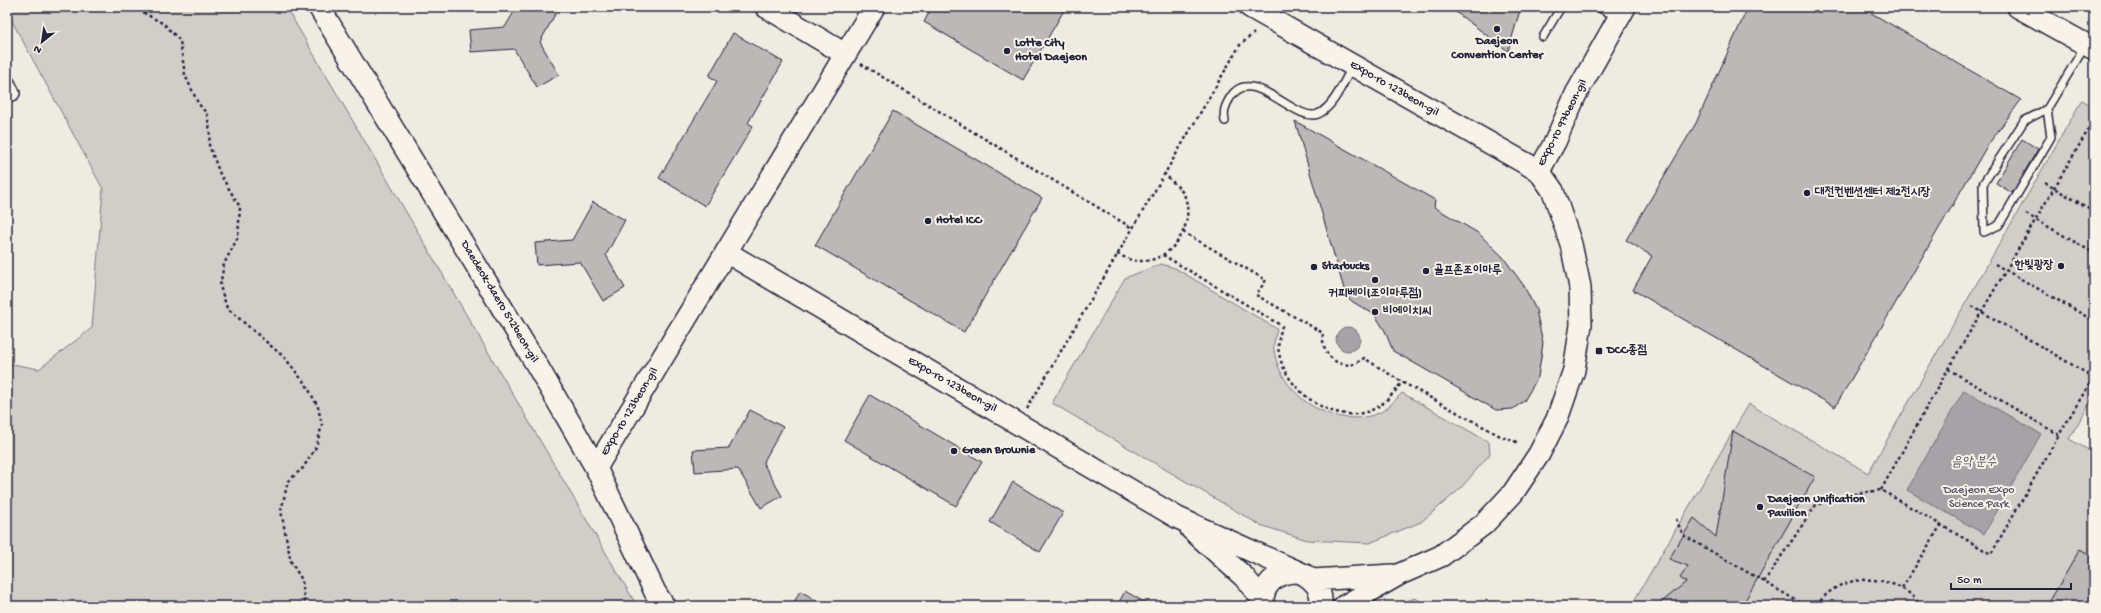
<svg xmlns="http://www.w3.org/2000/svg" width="2101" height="613" viewBox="0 0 2101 613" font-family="'Gochi Hand','Poor Story',sans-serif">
  <rect width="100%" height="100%" fill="#eeebe1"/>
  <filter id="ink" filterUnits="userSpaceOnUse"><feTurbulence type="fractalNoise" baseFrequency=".025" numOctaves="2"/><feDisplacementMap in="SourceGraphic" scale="8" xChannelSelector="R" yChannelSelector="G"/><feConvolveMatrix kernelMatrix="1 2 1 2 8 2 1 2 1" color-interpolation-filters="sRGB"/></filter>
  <g filter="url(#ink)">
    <path fill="#d1cdc9" stroke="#7a7882" d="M7 7H286L637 606H7V363L39 369 92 328 103 189 7 12Z
      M2082 100 2094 107V396L2069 439 2094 453V606H1631L1749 404 1868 473Z
      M1161 264 1175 268 1277 329C1276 335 1273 343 1274 350 1281 397 1334 431 1379 413 1388 409 1396 399 1402 393L1489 442 1490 454 1460 489 1421 522 1370 543 1307 540 1260 525 1052 403 1125 278Z
      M1415 598 1429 606H1393Z"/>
    <path fill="#a6a3a6" stroke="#716f7b" d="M1336 339a12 12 0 1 1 24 0a12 12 0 1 1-24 0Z
      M1964 390 2041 434 1984 534 1907 490Z"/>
    <path fill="#bbb8b7" stroke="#22223b" d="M517 7H559L540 42 559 75 537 87 514 49 471 52 469 30 505 27Z
      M932 7H1066L1023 80 924 22Z
      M1449 7H1521L1508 51Z
      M1748 7H1861L2021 100 1987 146 1835 407 1633 290 1652 256 1626 240 1696 123Z
      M733 33 783 62 748 123 753 126 705 206 659 178 717 81 709 76Z
      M893 111 1042 198 964 332 815 245Z
      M1295 121 1435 200 1434 207 1478 233 1503 257 1524 286 1536 310 1543 343 1538 377 1524 401 1513 409 1496 410 1393 351 1385 331 1375 315 1353 302 1346 296Z
      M2022 139 2038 149 2012 193 1996 183Z
      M593 202 625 220 606 255 625 288 603 301 580 262 537 265 535 243 572 240Z
      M870 395 982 462 956 506 844 440Z
      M750 410 783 427 763 463 782 496 761 508 738 469 695 472 693 450 729 448Z
      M1733 431 1815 477 1742 606H1657L1686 582 1680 578 1688 566 1669 559 1694 518 1716 537Z
      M1013 482 1063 513 1040 552 990 522Z
      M2080 549 2094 557V606H2047Z
      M800 591 827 606H792Z
      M1125 591 1151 606H1117Z"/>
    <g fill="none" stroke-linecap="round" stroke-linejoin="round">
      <g stroke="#22223b" stroke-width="10">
        <path id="lane" d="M1598 7 1617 17
          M1543 37 1561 7
          M2047 109 2051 137 1999 225 1984 232 1983 184 2024 121 2047 109 2085 46
          M1225 121C1223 112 1225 106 1230 98 1251 62 1296 124 1318 114 1334 107 1344 81 1352 67"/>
      </g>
      <g stroke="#22223b" stroke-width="18">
        <path id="street" d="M7 83 12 93"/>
      </g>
      <g stroke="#22223b" stroke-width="24">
        <path id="secondary" d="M319 7 535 362 596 468 655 592 664 606
          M766 7 845 54
          M1250 7 1539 171 1553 191 1571 244 1580 287 1581 325 1574 370 1557 419 1539 454 1513 493 1484 524 1441 556 1400 574 1344 606
          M2018 7 2094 49
          M1539 171 1555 142 1576 94 1625 7
          M726 252 1178 518 1305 575C1317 583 1322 591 1321 606
          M596 468 874 7
          M1191 529 1244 577 1262 599
          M1313 580 1392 575
          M1263 606C1261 585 1276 572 1296 572"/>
      </g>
      <path stroke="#22223b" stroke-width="2.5" stroke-dasharray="3 3" stroke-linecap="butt" d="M133 7 164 24 180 41 185 75 198 103 207 114 210 131 209 145 220 174 240 207 238 237 224 264 220 286 227 308 285 358 307 386 318 407 322 425 316 447 303 468 288 481 281 511 291 562 302 580 305 606
        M861 64 1132 228
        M2045 183 2094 211
        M2026 214 2094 253
        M1183 232 1266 280 1256 295 1323 333C1320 357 1344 375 1364 358L1402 382 1502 437 1513 440 1519 444
        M1117 254C1122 256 1127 259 1132 260 1167 268 1196 229 1185 197 1182 189 1170 180 1164 173
        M1163 255 1282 326C1280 334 1277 344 1279 353 1285 388 1327 421 1363 413 1380 409 1392 396 1402 382
        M1995 264 2094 321
        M1972 306 2093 377
        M1948 369 2059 435 2094 376
        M1027 409 1240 45 1254 33
        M1881 490 1948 369 2094 120
        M1676 519 1683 535 1806 606
        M1764 582 1816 505 1854 494 1881 490 1991 554 2059 435
        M1902 588 1941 525
        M1817 606C1838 570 1899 572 1921 606"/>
      <use href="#lane" stroke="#f7f3e8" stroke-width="7"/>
      <use href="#street" stroke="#f7f3e8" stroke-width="15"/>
      <use href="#secondary" stroke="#f7f3e8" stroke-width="21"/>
    </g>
  </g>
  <g fill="#22223b" stroke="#f7f3e8" stroke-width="1.5">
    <circle cx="1497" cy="29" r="4"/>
    <circle cx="1007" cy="51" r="4"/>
    <circle cx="1807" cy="193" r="4"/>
    <circle cx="928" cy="221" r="4"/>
    <circle cx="2061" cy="266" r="4"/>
    <circle cx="1314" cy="267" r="4"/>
    <circle cx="1426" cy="271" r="4"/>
    <circle cx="1375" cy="280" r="4"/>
    <circle cx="1375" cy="312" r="4"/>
    <rect x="1595" y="347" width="8" height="8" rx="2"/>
    <circle cx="954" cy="451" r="4"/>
    <circle cx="1760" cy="507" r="4"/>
  </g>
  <g text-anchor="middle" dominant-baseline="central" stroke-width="4" stroke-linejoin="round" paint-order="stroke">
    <g font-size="12" font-weight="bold" fill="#22223b" stroke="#f7f3e8" text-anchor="start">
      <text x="1497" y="42" text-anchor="middle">Daejeon<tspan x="1497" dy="14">Convention Center</tspan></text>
      <text x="1015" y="44">Lotte City<tspan x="1015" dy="14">Hotel Daejeon</tspan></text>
      <text x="1815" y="193">대전컨벤션센터 제2전시장</text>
      <text x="936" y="221">Hotel ICC</text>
      <text x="2053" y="266" text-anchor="end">한빛광장</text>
      <text x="1322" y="267">Starbucks</text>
      <text x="1434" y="271">골프존조이마루</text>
      <text x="1375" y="294" text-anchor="middle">커피베이(조이마루점)</text>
      <text x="1383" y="312">비에이치씨</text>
      <text x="1607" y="351">DCC종점</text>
      <text x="962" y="451">Green Brownie</text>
      <text x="1768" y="500">Daejeon Unification<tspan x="1768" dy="14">Pavilion</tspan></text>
    </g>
    <g font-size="12" fill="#22223b" stroke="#f7f3e8">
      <text transform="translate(1394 89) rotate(30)">Expo-ro 123beon-gil</text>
      <text transform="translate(1563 123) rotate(-63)">Expo-ro 97beon-gil</text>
      <text transform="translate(499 302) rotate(59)">Daedeok-daero 512beon-gil</text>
      <text transform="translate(952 385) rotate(30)">Expo-ro 123beon-gil</text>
      <text transform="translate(630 412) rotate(-59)">Expo-ro 123beon-gil</text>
    </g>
    <g font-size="12" fill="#575566" stroke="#f7f3e8">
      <text x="1979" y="491">Daejeon Expo<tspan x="1979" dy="14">Science Park</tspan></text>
    </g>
    <g font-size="13" font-style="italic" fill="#504f60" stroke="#f7f3e8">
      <text x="1974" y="462">음악 분수</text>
    </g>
  </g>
  <rect width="2101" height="613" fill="none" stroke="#f7f3e8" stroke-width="24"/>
  <rect x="12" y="12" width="2077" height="589" fill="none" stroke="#22223b" stroke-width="1.5" filter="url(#ink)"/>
  <g transform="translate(42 42) rotate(210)" stroke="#f7f3e8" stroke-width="3" paint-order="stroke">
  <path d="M0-3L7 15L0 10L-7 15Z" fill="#22223b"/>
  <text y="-6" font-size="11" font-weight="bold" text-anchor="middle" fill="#22223b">N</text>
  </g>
  <path d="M1951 583v6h120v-6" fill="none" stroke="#22223b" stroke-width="2"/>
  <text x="1957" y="583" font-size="12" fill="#22223b" stroke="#f7f3e8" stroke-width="3" paint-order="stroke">50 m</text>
</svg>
